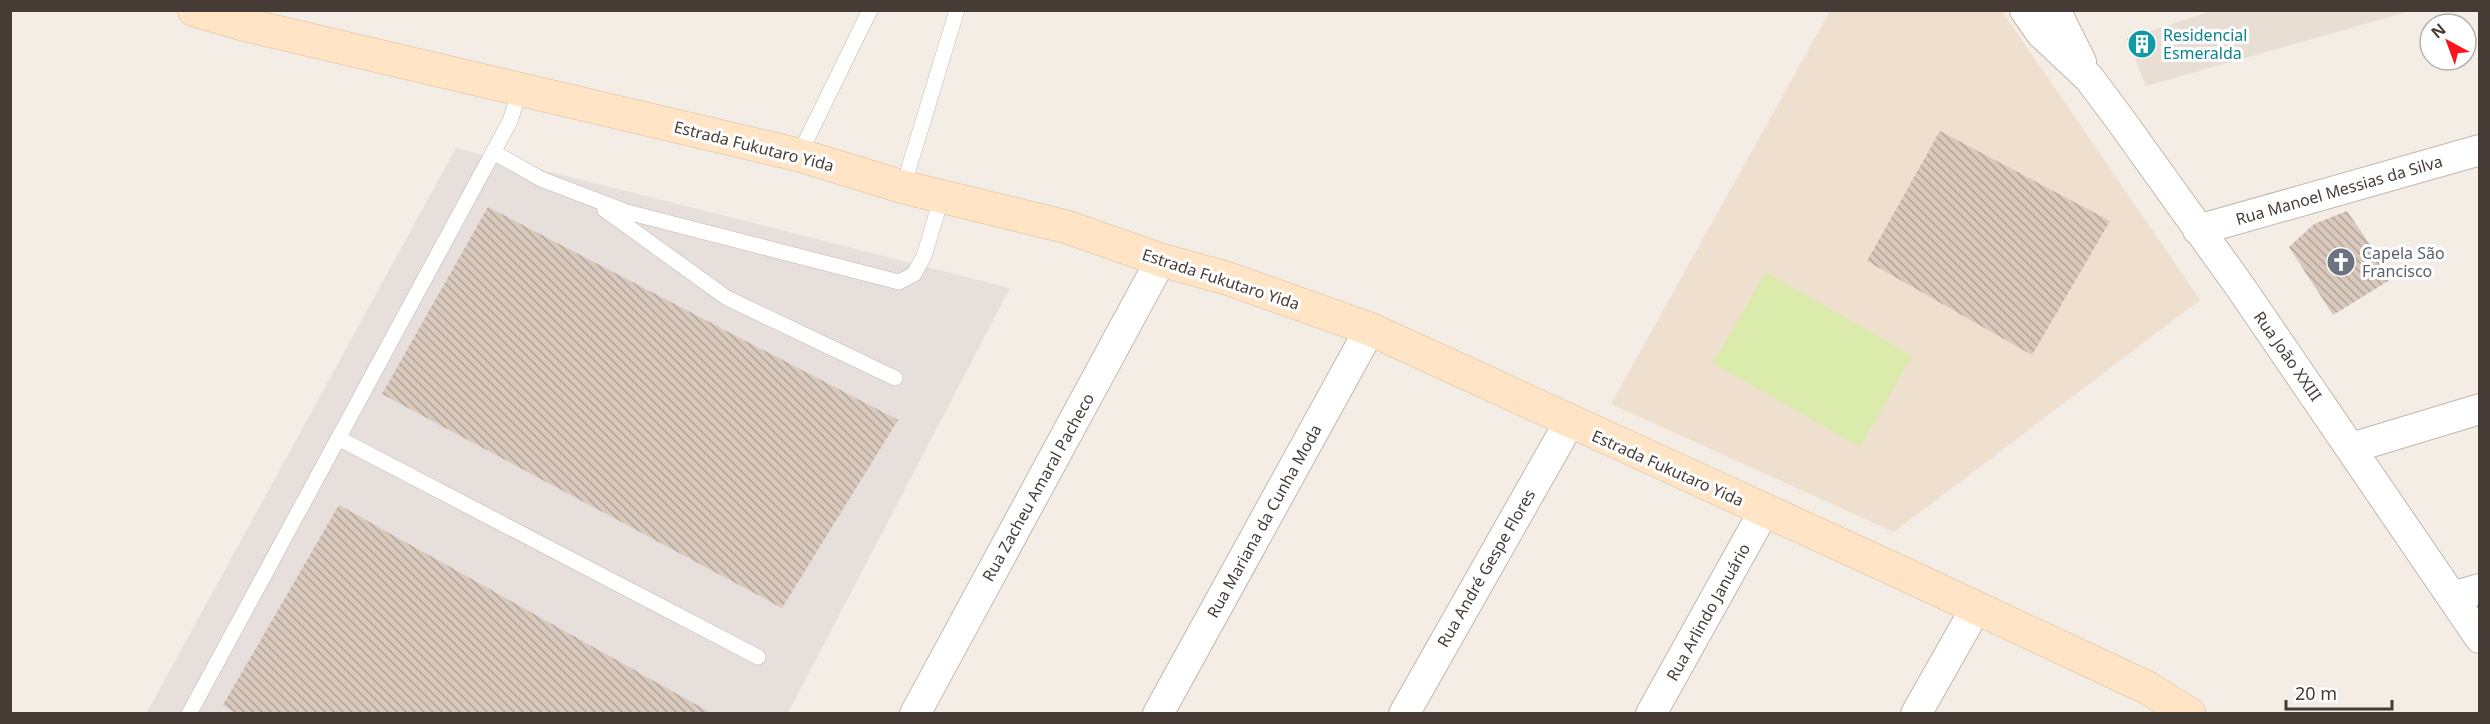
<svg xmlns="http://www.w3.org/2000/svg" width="2490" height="724" viewBox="0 0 2490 724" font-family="'Noto Sans',sans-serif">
  <defs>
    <pattern id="building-back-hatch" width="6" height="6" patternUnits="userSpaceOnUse" patternTransform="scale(1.5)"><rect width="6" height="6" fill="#d9c9bd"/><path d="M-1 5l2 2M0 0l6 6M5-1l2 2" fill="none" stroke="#b2a49a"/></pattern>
  </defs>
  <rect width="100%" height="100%" fill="#f4ede6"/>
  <path fill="#e8ded3" d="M2212 11H2410L2146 86 2127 39Z"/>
  <path fill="#e6dfdb" d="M456 148 1010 288 788 713 146 714Z"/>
  <path fill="#eedfcf" d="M1830 11H2002L2200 300 1894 532 1611 404Z"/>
  <path fill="#dbebac" d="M1766 272 1912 356 1860 447 1713 363Z"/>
  <path fill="url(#building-back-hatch)" d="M2150 31 2156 49 2134 56 2127 39Z
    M1940 131 2110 221 2032 355 1867 261Z
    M488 207 898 420 782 608 382 394Z
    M2347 211 2393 278 2333 315 2289 247 2314 224Z
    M339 505 713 714H237L223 705Z"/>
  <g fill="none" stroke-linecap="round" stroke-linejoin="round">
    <g stroke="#c3b6ab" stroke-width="16">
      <path id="lane" d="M493 152 541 179 627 212 899 282 914 274 924 256 942 196
        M799 155 870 10
        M903 187 957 10
        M605 210 727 298 895 378
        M338 438 758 657
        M189 714 510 121 520 90"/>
    </g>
    <g stroke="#c3b6ab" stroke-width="32">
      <path id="street" d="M2025 10 2041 33 2089 78 2119 118 2241 288 2480 638
        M2055 10 2081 62
        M2198 230 2480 150
        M2351 448 2480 409
        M2452 597 2480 589
        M915 714 1161 260
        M1158 714 1370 329
        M1404 714 1569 423
        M1651 714 1764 511
        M1916 714 1976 608"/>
    </g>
    <g stroke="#daba94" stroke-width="34">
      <path id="secondary" d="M194 10 242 24 799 155 903 187 1067 227 1161 260 1226 278 1370 329 1900 572 2148 688 2189 714"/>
    </g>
    <use href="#lane" stroke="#fff" stroke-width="15"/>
    <use href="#street" stroke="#fff" stroke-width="30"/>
    <use href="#secondary" stroke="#ffe5c5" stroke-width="33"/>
  </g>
  <defs>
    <g id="building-disc" transform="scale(1.5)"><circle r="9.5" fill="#0f9aa8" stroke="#fff"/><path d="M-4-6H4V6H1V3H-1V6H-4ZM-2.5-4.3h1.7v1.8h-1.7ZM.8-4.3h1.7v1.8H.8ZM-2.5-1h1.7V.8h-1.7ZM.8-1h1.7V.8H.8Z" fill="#fff"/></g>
    <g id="church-disc" transform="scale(1.5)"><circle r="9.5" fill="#6b7280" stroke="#fff"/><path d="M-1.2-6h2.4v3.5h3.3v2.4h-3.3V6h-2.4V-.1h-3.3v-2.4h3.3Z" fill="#fff"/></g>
  </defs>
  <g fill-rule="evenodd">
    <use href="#building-disc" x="2142" y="44"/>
    <use href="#church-disc" x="2341" y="262"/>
  </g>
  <g text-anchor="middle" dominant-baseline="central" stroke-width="6" stroke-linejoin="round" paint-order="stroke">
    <g font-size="16" fill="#0d838f" stroke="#fff" text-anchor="start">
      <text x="2163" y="35">Residencial<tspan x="2163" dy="18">Esmeralda</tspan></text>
    </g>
    <g font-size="16" fill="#473c35" stroke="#fff">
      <text transform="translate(754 146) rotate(14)">Estrada Fukutaro Yida</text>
      <text transform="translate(2339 190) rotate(-16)">Rua Manoel Messias da Silva</text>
      <text transform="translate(1221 279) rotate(18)">Estrada Fukutaro Yida</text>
      <text transform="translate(2288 356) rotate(55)">Rua João XXIII</text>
      <text transform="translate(1668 468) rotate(24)">Estrada Fukutaro Yida</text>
      <text transform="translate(1038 487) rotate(-61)">Rua Zacheu Amaral Pacheco</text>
      <text transform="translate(1264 521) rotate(-61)">Rua Mariana da Cunha Moda</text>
      <text transform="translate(1486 568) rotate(-60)">Rua André Gespe Flores</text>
      <text transform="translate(1708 612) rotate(-61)">Rua Arlindo Januário</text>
    </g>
    <g font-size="16" fill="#5b616d" stroke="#fff" text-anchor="start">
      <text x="2362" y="253">Capela São<tspan x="2362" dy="18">Francisco</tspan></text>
    </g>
  </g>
  <rect width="2490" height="724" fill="none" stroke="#473c35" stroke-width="24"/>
  <g transform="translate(2448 42) rotate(319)"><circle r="28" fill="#ffffff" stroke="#b5b1ae" stroke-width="1.5"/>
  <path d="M0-4.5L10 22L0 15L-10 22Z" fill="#ff121c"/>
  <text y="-9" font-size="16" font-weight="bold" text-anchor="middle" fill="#473c35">N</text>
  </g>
  <path d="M2286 700v9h106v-9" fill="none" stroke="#473c35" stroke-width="3"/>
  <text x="2295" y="700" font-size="18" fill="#473c35" stroke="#ffffff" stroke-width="4.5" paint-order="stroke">20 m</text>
</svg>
